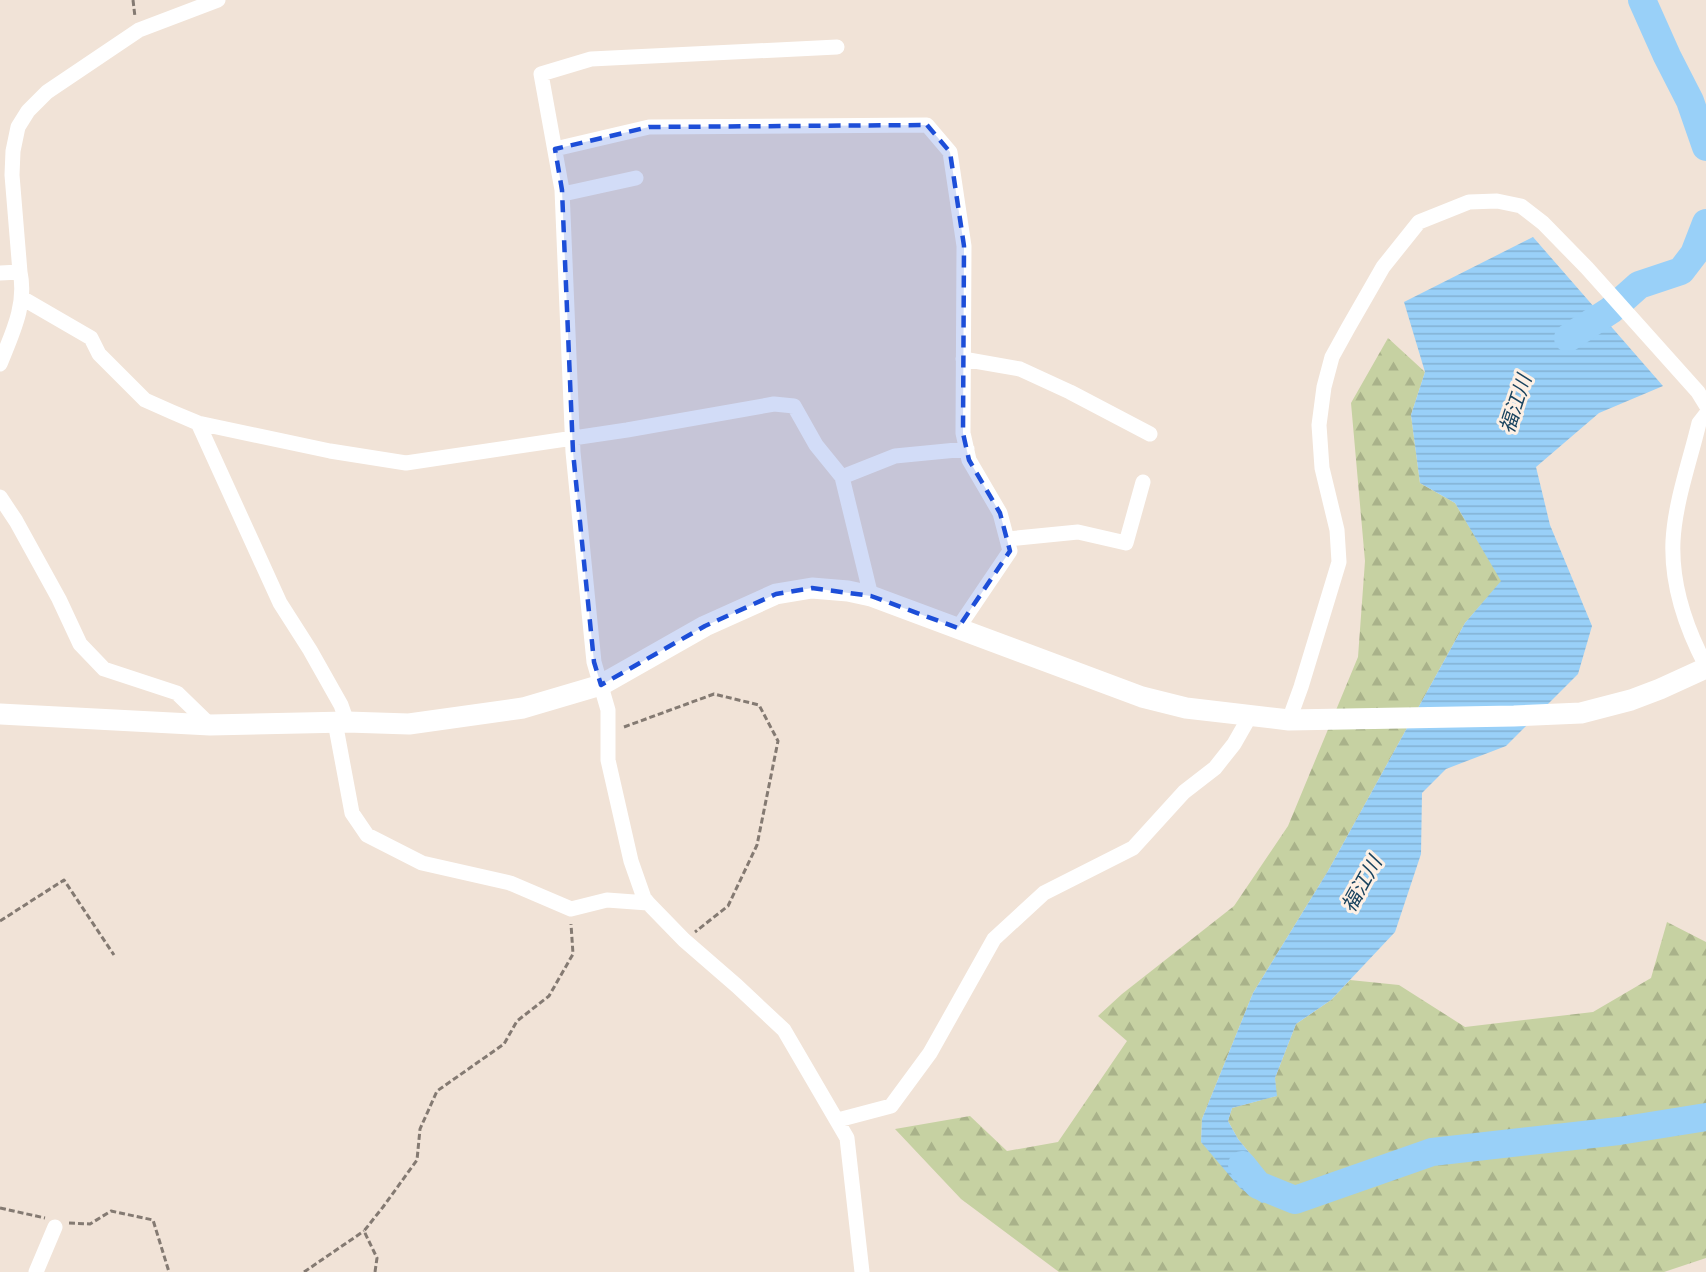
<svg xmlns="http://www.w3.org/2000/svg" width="1706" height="1272" viewBox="0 0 1706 1272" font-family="Quicksand,'Noto Sans JP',sans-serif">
  <defs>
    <pattern id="forest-firs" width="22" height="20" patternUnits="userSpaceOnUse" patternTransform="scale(1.5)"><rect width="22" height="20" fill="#c6d1a2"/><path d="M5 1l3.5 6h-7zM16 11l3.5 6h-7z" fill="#a9b28a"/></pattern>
    <pattern id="water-rules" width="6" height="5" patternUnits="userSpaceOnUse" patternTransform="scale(1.5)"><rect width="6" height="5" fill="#99d0f8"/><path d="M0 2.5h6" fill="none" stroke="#83b1d3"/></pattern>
  </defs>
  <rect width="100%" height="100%" fill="#f1e3d7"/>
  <path fill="url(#forest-firs)" d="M1388 338 1425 372 1411 415 1420 483 1455 503 1502 581 1465 623 1328 871 1253 993 1202 1119 1201 1142 1274 1200 1257 1162 1238 1139 1228 1121 1232 1108 1276 1096 1275 1078 1296 1024 1331 1000 1350 980 1399 985 1465 1027 1593 1012 1651 978 1667 922 1706 942V1258L1664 1272H1059L961 1199 895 1129 970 1116 1007 1151 1058 1142 1127 1041 1098 1016 1122 994 1234 906 1288 826 1358 657 1365 561 1351 403Z"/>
  <path fill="url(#water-rules)" d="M1533 237 1663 386 1599 413 1536 467 1550 525 1592 626 1578 674 1506 746 1446 769 1422 793 1421 854 1395 932 1331 1000 1296 1024 1275 1078 1277 1096 1232 1108 1228 1121 1238 1139 1257 1162 1275 1199 1262 1203 1240 1188 1201 1142 1202 1119 1253 993 1328 871 1465 623 1501 581 1455 503 1420 483 1411 415 1425 372 1404 302Z"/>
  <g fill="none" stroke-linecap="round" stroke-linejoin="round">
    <path stroke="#99d0f8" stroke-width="28" d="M1642 0 1667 56 1690 101 1706 147
      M1568 338 1611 310 1639 285 1681 271 1694 254 1706 223
      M1242 1165 1258 1185 1295 1200 1432 1152 1619 1131 1706 1117"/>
    <path stroke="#847a72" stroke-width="3" stroke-dasharray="6 3" stroke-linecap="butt" d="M133 0 135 17
      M624 727 714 694 759 705 778 741 757 845 728 906 695 932
      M0 921 64 880 114 955
      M0 1208 45 1218
      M69 1223 90 1224 111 1211 153 1220 169 1272
      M304 1272 364 1231
      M375 1272 377 1258 364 1231 383 1207 417 1160 420 1129 437 1091 504 1044 517 1021 549 996 573 954 571 924"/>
    <path stroke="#fff" stroke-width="15" d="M837 47 591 59 541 74 562 190 573 452 594 662 608 710V760L631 861 644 898 648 903 684 940 737 986 784 1030 847 1138 862 1272
      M555 149 649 127 927 125 950 152 964 246 963 433 969 460 1000 513 1010 551 958 628
      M563 194 636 178
      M0 273 20 272
      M22 298 91 338 99 354 145 400 172 412 198 423 330 451 406 463 627 430 774 404 794 406 816 445 842 477 871 596
      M963 359 1020 369 1070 392 1150 434
      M0 364C12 334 27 304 20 272L12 175 13 151 18 127 28 111 47 92 139 30 218 0
      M1706 414 1699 423C1690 461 1675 502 1673 541 1671 585 1686 628 1706 666
      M198 423 280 603 310 650 341 705 347 722
      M842 477 895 456 967 449
      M0 497 16 521 59 599 80 644 104 669 177 693 210 725
      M1007 539 1078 532 1126 543 1143 482
      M1289 720 1301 687 1339 562 1337 530 1322 468 1319 425 1324 387 1332 357 1348 328 1383 267 1419 222 1469 202 1497 201 1521 206 1543 223 1587 268 1698 392 1706 405
      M335 722 352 813 367 835 422 863 510 883 571 909 607 900 648 903
      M838 1120 891 1106 930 1053 994 939 1044 893 1133 848 1184 792 1215 768 1234 744 1250 716
      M36 1272 55 1227"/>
    <path stroke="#fff" stroke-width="21" d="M0 714 210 725 347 722 409 724 523 708 601 685 705 626 776 594 812 588 848 591 871 596 1142 697 1186 708 1289 720 1514 716 1581 713 1631 700 1660 689 1706 668"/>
  </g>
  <path fill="#1d4ed8" fill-opacity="0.2" stroke="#1d4ed8" stroke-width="4.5" stroke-dasharray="12 8" stroke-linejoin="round" d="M927 125 950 152 964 246 963 433 969 460 1000 513 1010 551 958 628 871 596 812 588 776 594 705 626 601 685 594 662 573 452 562 190 555 149 649 127Z"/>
  <g text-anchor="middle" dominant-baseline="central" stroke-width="6" stroke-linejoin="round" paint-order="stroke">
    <g font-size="20" font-style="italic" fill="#19435e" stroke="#fef0e4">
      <text transform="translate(1515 404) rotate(-72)">福江川</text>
      <text transform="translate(1361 884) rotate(-61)">福江川</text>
    </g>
  </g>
</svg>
